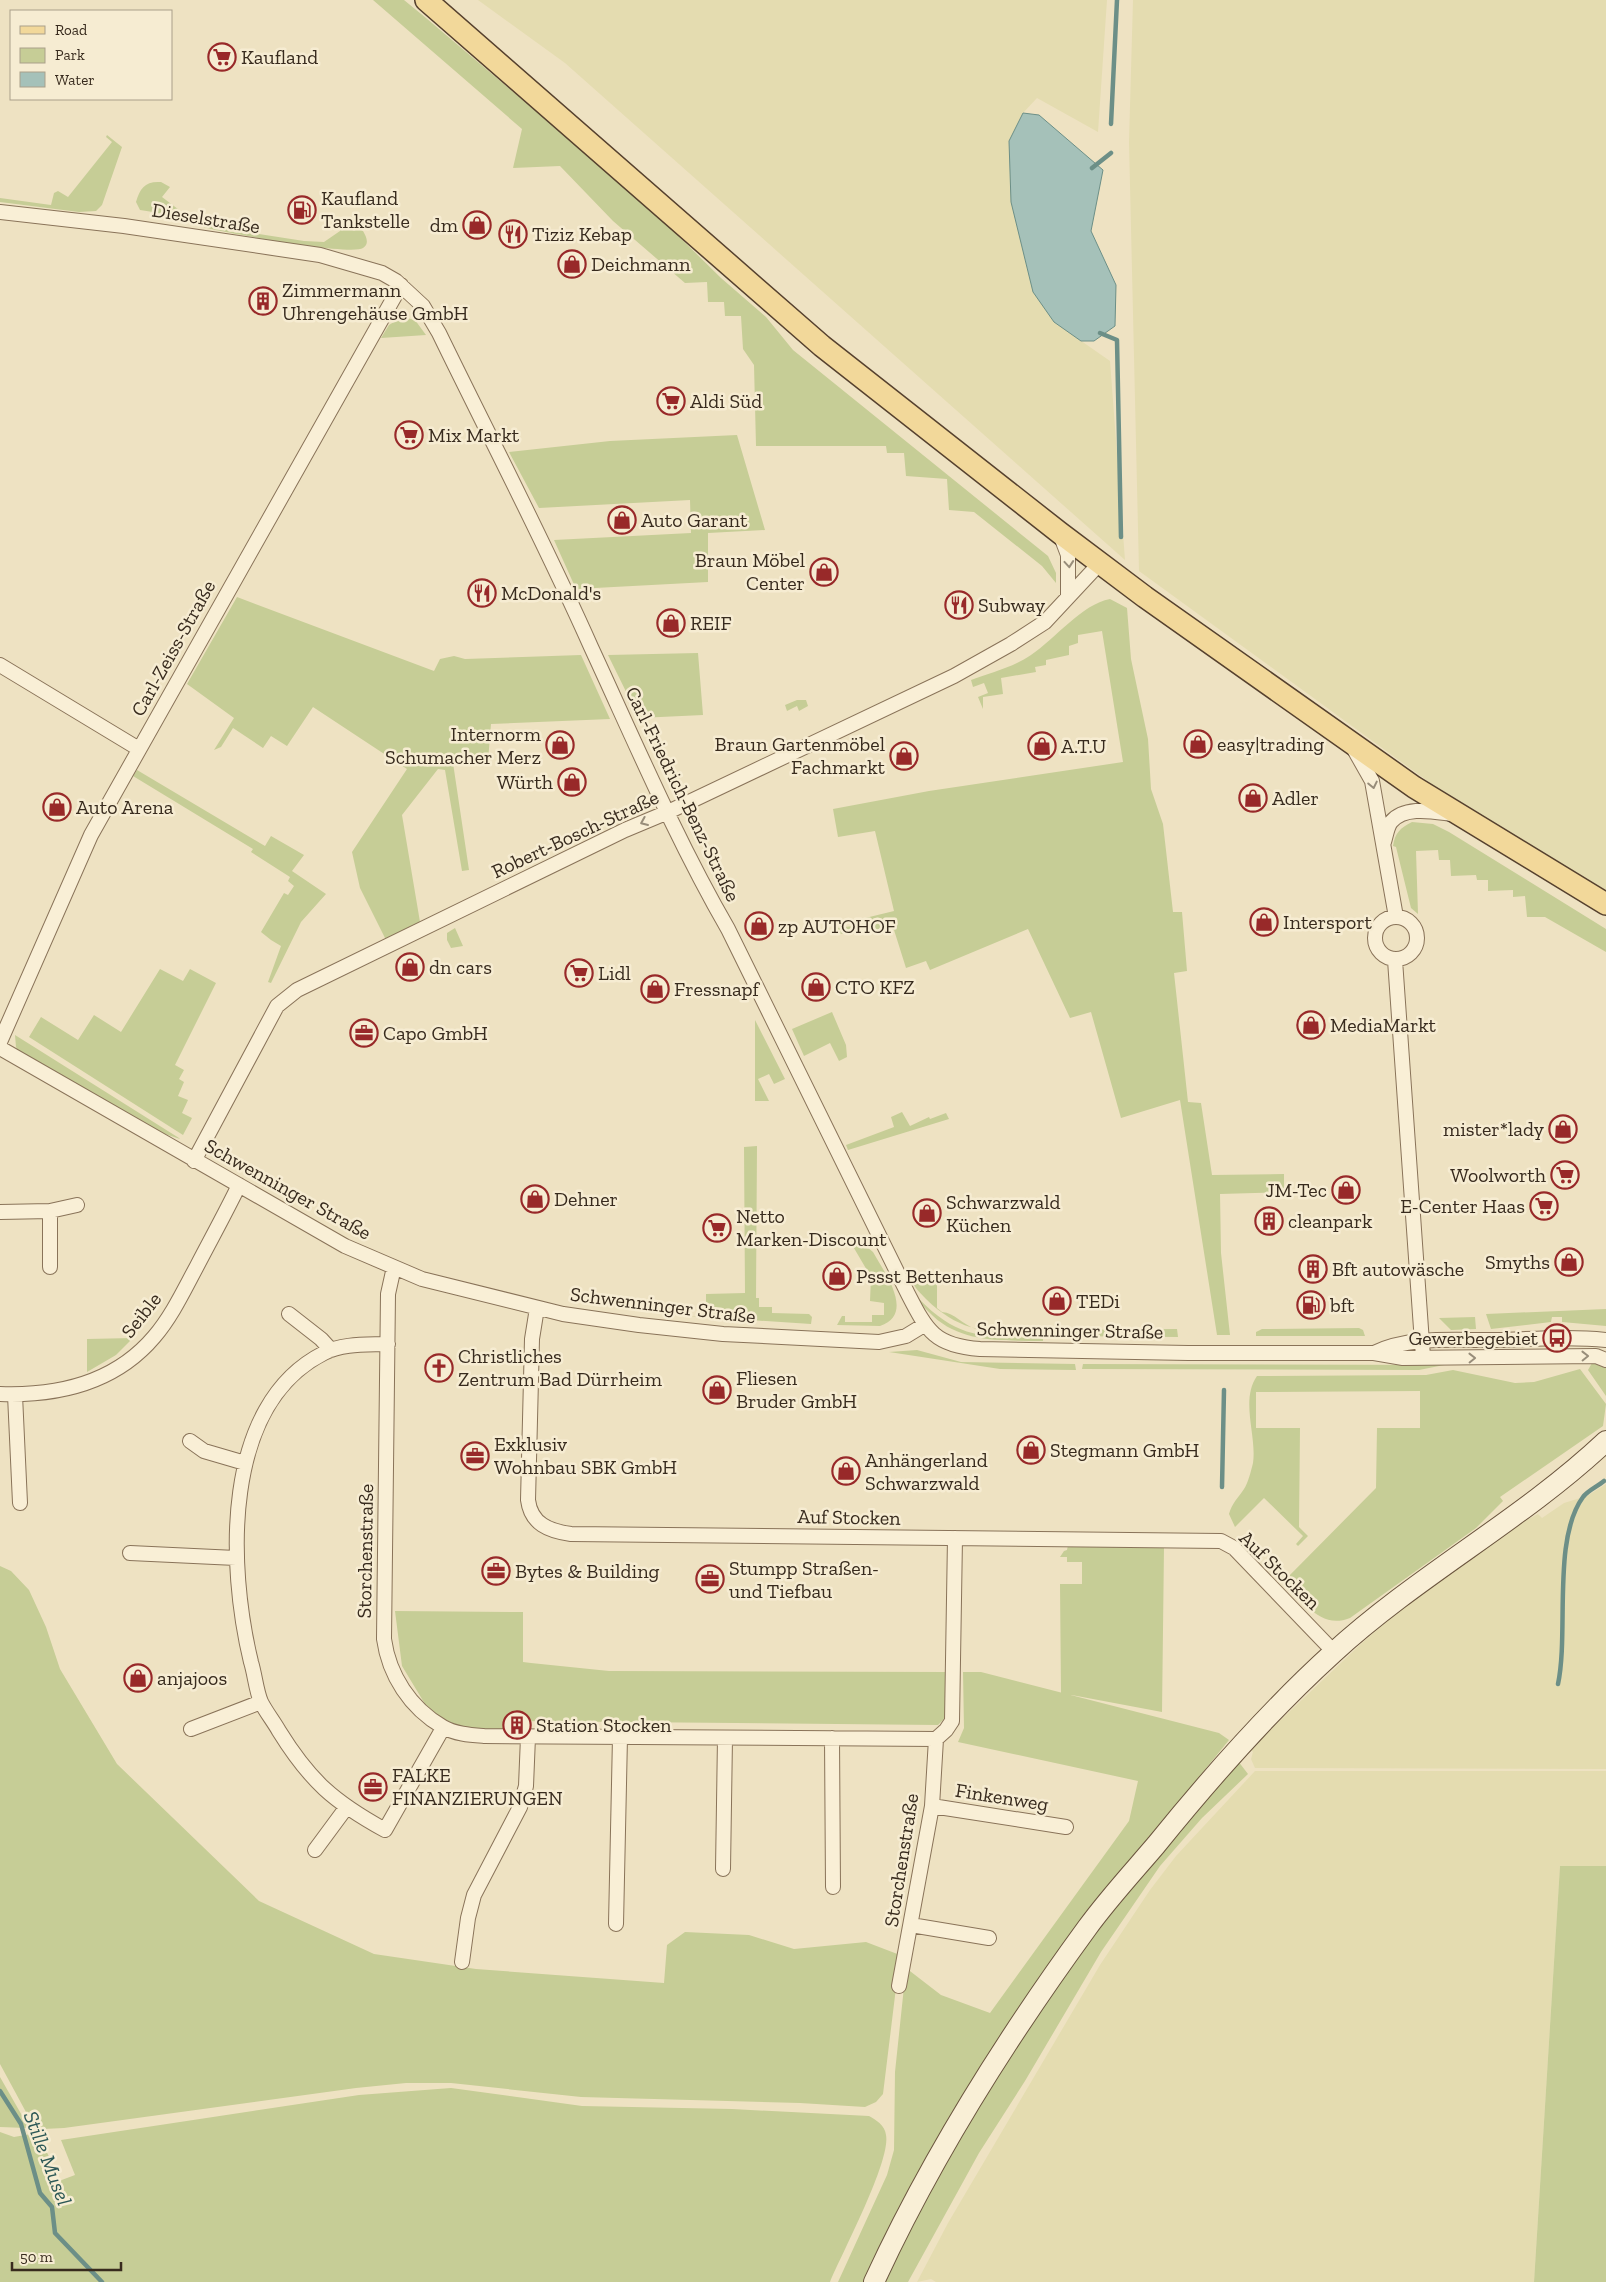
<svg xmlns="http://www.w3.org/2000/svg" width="1606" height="2282" viewBox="0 0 1606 2282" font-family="'Zilla Slab',serif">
  <rect width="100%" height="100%" fill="#eee2c2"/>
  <path fill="#e4dcb0" d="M478 0H1107L1098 132 1037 98 1023 113 1054 322 1110 361 1125 560 565 63Z
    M1133 0H1606V895L1433 785 1139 571 1129 142Z
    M1606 1484V1769L1255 1768 1251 1759 1253 1752 1250 1749 1363 1642 1408 1603 1507 1530 1538 1514 1542 1518 1564 1503 1587 1496Z
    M1255 1771H1606V1866H1560L1534 2282H936L931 2279 917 2282 948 2223 1100 1965 1150 1890 1176 1856Z"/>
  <path fill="#c6cd96" d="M373 0H404L426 18 651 209 721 278 766 317 793 350 1048 556 1056 573V583L1042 566 974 512 949 510 947 479 906 476 904 453H887L886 446H756L754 365 743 349 741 316H725L724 302H708L707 282 685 283 613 221 560 166 513 168 522 129Z
    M107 135 122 147 102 205 96 211 79 212 0 202V198L51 205 54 193 58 191 68 197 112 142 106 137Z
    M161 182 170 187 162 197 195 222 201 214 221 228 304 241 324 242 340 231 339 223 351 225 363 231C366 236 370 244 363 248 351 256 228 233 207 228 197 226 188 221 178 218 166 214 153 212 140 210L136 202C140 188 145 181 161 182Z
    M402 317 415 320 426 335 381 338 389 325Z
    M737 435 765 530 708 533V582L576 589 554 540 691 533 690 500 539 508 509 452 610 441Z
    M237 597 434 671 440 659 454 656 465 659 581 655 610 719 491 724 488 761 453 763 469 870 462 871 445 770 438 769 402 815 420 922 386 940 360 888 352 852 407 769 313 707 287 746 271 736 263 748 233 728 221 747 214 750 234 718 187 684Z
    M1110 599 1127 608 1131 659 1148 739 1151 789 1163 824 1173 912H1182L1187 971 1174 973 1188 1102 1201 1103 1212 1175 1284 1174V1192L1220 1194 1221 1253 1230 1335H1217L1180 1100 1121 1118 1091 1012 1070 1018 1028 929 930 970 926 961 906 968 894 930 837 934V928L853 926V921L894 911 875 831 838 837 833 809 929 791 1123 762 1102 631 1078 635V643L1069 646V655L1046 660V665L1035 667 1036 672 1001 678 1003 694 983 697V709L978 697 988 693 984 683 973 687 971 680C990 673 1014 667 1031 655 1055 639 1082 604 1110 599Z
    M698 653 703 715 639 718 608 655Z
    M797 700H806L808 706 799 711 797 706 787 711 785 705Z
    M137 770 265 846 271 836 304 855 292 871 326 894 301 922 271 983 268 982 281 946 271 940 261 932 284 893 288 895 294 886 288 881 290 877 251 852 253 849 133 776Z
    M1412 822 1433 824 1449 832 1606 929V952L1545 917H1527L1525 896 1513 897V890L1488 891V880H1477L1476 875 1451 876 1450 860H1439L1438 850 1416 851 1418 914 1411 908 1396 847 1393 846C1395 833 1400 828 1412 822Z
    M455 928 463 946 451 948 447 940V933Z
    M160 969 183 981 190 969 216 983 175 1065 184 1070 179 1079 184 1082 178 1096 188 1100 182 1113 192 1118 183 1135 29 1037 41 1017 78 1040 94 1015 121 1032Z
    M832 1012 846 1045 847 1057 839 1061 830 1043 804 1056 792 1029Z
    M755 1020 785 1079 774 1084 769 1074 758 1079 769 1101H755Z
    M15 1035 179 1138 180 1139 141 1126 19 1052 16 1047Z
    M902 1112 910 1126 929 1117 930 1119 946 1113 949 1119 848 1150 846 1145 894 1127 891 1117Z
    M757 1146 756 1298H759V1307H772V1313L809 1314 812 1317 811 1324 690 1316H706V1294L745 1293 744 1147Z
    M851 1243 867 1247 873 1252C884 1272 916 1314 880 1326L837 1325 842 1316H845V1322H872V1315H884V1303L870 1301 871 1277Z
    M910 1274H916V1281H937V1308L942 1312C955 1313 963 1325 976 1329 991 1333 1026 1329 1043 1330V1333C993 1332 964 1336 926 1299 919 1292 911 1284 910 1274Z
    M919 1299C961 1342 987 1336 1043 1338V1341C1005 1340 963 1344 933 1316 928 1311 920 1304 919 1299Z
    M1606 1309V1326L1562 1322V1317H1552L1551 1322 1491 1329 1486 1314Z
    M1475 1317 1476 1329 1451 1330 1439 1318Z
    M1359 1328 1363 1330 1365 1336H1256V1332L1262 1329Z
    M1177 1329 1178 1337 1054 1336V1330Z
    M133 1338 116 1355 87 1372V1339Z
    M917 1350 961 1362 1075 1364 1076 1370 1000 1369 889 1352Z
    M1592 1363 1606 1368V1396L1588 1370Z
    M1083 1364 1444 1365 1419 1370 1082 1369Z
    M1580 1369 1606 1404 1603 1426 1500 1497 1503 1501 1476 1528 1350 1618C1320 1630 1302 1601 1286 1579L1376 1488 1377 1428H1420V1391L1256 1392V1428H1300L1299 1527 1308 1536 1298 1546 1296 1544 1303 1536 1264 1498 1235 1527 1229 1514C1232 1503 1238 1498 1244 1489 1248 1483 1251 1471 1253 1463 1257 1436 1240 1400 1257 1376L1426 1375 1453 1370 1515 1383 1534 1382Z
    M1068 1545 1164 1547 1162 1712 1061 1693 1060 1584H1082V1562H1067V1557H1060L1064 1551 1067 1550Z
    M0 1566 11 1571 29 1590 46 1627 60 1669 117 1764 259 1901 374 1954 476 1969 664 1983 667 1945 685 1932 749 1935 794 1949 866 1942 900 1955 883 2094 876 2102 865 2107 800 2103 581 2097 451 2083H406L356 2088 64 2128 43 2129 33 2125 0 2064Z
    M395 1611 523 1612V1662L531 1663 609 1671 946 1672V1717L938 1725 512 1721V1730L471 1731 441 1718 425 1704 402 1666Z
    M963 1672H981L1219 1733 1229 1740 1084 1919 866 2282H838L887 2175 894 2150 895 2072 906 1968 941 1995 990 2013 1129 1821 1138 1781 958 1742 964 1728Z
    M1238 1761 1248 1774 1202 1818 1160 1866 1101 1952 1025 2081 979 2153 908 2282H880L965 2115 1100 1913Z
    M1560 1866H1606V2282H1534Z
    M0 2077 28 2126 26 2128 0 2127Z
    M451 2088 582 2106 732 2109 869 2116C876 2120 885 2125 886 2135 891 2161 842 2253 830 2282H0V2132L14 2137 31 2134C48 2146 51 2163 59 2181L75 2175 61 2140 359 2095Z"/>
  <path fill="#a5c1b9" stroke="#6c8f87" d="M1023 113 1039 115 1103 170 1091 231 1116 285 1115 326 1094 341H1081L1054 322 1033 292 1011 202 1009 141Z"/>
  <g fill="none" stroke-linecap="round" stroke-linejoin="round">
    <path stroke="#6c8f87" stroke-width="4.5" d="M1111 124 1117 0
      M1092 168 1111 153
      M1100 333 1117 340 1121 537
      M1222 1487 1224 1390
      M1558 1684C1569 1633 1552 1539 1583 1497 1587 1491 1598 1486 1604 1481
      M0 2091 21 2124 40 2193 52 2207 55 2233 102 2282"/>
    <g stroke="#897359" stroke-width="16">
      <path id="street" d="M0 212 124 226 320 255 382 273 396 281 423 306 439 333C490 438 544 541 591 647 635 742 676 839 728 929L908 1294C927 1331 935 1346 980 1349L1188 1353H1374L1403 1358 1596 1356 1606 1360
        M1060 534 1068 555V596
        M0 665 139 749
        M1355 751 1372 781 1396 917
        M1384 842C1386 836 1387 827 1391 822 1405 805 1435 812 1453 814
        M1375 938a21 21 0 1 1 42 0a21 21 0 1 1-42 0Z
        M1395 960 1423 1357
        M0 1042 91 835 401 285
        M0 1048 345 1246 422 1279 563 1314 639 1325 723 1334 879 1342 906 1336 924 1325
        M194 1161 277 1006 297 990 625 830 668 812 954 676 1011 644 1045 622 1100 563
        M50 1211 77 1205
        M0 1212 50 1211V1267
        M394 1267 388 1294 384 1639C389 1675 410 1708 443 1727 455 1734 471 1735 484 1736L936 1739 946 1730 952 1721 955 1538
        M537 1308 532 1339 528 1500C531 1524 549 1531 571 1534L1221 1541 1234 1548 1334 1652
        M289 1314 321 1339 331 1350
        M388 1344C368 1345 343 1343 324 1353 221 1405 228 1567 251 1662 255 1675 256 1690 261 1702 266 1712 274 1722 279 1731 310 1781 334 1802 385 1830L443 1728
        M1374 1353C1411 1335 1459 1341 1499 1340 1534 1339 1571 1336 1606 1340
        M0 1394C58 1396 115 1383 154 1337 172 1316 184 1290 197 1266 211 1239 226 1212 239 1185
        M15 1395 20 1503
        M190 1441 204 1451 245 1463
        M130 1553 236 1558
        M191 1729 261 1702
        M832 1738 833 1887
        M932 1806 1066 1827
        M315 1850 346 1808
        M723 1869 725 1738
        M616 1924 620 1737
        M911 1925 989 1938
        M462 1962 468 1918 474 1895 520 1807 526 1786 528 1737
        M899 1986 932 1806 936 1739"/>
    </g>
    <g stroke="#6a543d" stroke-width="22">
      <path id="secondary" d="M874 2282C932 2156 1006 2039 1087 1928 1108 1899 1133 1872 1156 1845 1211 1777 1268 1712 1333 1653 1418 1575 1522 1520 1606 1441"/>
    </g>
    <g stroke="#56412e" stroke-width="24">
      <path id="primary" d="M426 0 822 346 1060 533 1145 597 1414 787 1606 904"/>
    </g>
    <use href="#street" stroke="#f9efd6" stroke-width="14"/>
    <use href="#secondary" stroke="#f9efd6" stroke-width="20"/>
    <use href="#primary" stroke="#f2d89a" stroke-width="21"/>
  </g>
  <defs><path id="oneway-chevron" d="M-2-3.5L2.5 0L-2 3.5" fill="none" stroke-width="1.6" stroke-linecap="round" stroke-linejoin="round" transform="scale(1.25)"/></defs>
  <g stroke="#988d7a">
    <use href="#oneway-chevron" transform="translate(1069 564) rotate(85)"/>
    <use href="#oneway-chevron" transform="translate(1373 785) rotate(78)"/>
    <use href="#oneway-chevron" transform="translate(644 822) rotate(157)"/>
    <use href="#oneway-chevron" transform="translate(1585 1356) rotate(-1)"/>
    <use href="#oneway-chevron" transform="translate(1472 1358) rotate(-1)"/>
  </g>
  <defs>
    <g id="supermarket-ring" transform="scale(1.4375)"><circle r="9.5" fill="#f6ecd2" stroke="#982929" stroke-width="1.5"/><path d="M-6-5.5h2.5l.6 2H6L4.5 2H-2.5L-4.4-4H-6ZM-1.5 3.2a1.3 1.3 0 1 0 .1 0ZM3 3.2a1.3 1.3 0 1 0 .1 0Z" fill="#982929"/></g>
    <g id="fuel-ring" transform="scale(1.4375)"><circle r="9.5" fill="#f6ecd2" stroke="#982929" stroke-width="1.5"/><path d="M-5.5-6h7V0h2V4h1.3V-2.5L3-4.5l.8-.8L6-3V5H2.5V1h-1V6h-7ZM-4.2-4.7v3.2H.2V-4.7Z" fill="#982929"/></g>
    <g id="shop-ring" transform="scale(1.4375)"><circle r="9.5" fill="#f6ecd2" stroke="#982929" stroke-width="1.5"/><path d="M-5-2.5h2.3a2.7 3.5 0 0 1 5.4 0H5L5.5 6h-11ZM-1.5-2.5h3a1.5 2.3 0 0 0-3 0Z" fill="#982929"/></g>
    <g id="restaurant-ring" transform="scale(1.4375)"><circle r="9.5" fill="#f6ecd2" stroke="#982929" stroke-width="1.5"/><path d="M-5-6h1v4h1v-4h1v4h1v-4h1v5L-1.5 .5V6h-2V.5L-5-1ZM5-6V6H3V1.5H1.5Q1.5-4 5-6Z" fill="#982929"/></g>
    <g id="building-ring" transform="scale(1.4375)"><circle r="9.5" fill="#f6ecd2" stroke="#982929" stroke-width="1.5"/><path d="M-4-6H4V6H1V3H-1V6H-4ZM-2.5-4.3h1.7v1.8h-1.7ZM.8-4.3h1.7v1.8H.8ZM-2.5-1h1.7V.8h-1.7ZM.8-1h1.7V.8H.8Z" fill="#982929"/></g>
    <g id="office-ring" transform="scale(1.4375)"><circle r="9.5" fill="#f6ecd2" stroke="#982929" stroke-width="1.5"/><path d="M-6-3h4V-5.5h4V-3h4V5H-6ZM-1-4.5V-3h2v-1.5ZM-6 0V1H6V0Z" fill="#982929"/></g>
    <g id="bus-ring" transform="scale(1.4375)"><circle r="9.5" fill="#f6ecd2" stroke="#982929" stroke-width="1.5"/><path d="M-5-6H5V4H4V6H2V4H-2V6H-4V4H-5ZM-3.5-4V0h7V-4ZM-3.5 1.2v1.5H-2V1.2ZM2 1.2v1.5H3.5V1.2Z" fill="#982929"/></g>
    <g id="church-ring" transform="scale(1.4375)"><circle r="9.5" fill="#f6ecd2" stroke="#982929" stroke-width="1.5"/><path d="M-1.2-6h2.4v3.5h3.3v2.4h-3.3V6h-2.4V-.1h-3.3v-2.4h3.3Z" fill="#982929"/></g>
  </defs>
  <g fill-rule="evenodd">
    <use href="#supermarket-ring" x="222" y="57"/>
    <use href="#fuel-ring" x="302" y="210"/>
    <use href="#shop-ring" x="477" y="225"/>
    <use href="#restaurant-ring" x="513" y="234"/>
    <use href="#shop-ring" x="572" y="264"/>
    <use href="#building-ring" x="263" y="301"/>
    <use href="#supermarket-ring" x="671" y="401"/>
    <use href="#supermarket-ring" x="409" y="435"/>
    <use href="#shop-ring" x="622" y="520"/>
    <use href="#shop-ring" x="824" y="572"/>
    <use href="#restaurant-ring" x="482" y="593"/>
    <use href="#restaurant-ring" x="959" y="605"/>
    <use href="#shop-ring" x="671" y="623"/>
    <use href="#shop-ring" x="1198" y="744"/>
    <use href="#shop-ring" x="560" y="745"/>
    <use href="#shop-ring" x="1042" y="746"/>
    <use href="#shop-ring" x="904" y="756"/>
    <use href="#shop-ring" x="572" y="782"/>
    <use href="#shop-ring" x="1253" y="798"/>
    <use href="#shop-ring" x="57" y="807"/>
    <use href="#shop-ring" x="1264" y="922"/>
    <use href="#shop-ring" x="759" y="926"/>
    <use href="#shop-ring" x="410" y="967"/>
    <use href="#supermarket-ring" x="579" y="973"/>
    <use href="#shop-ring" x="816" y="987"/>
    <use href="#shop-ring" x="655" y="989"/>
    <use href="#shop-ring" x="1311" y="1025"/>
    <use href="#office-ring" x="364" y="1033"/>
    <use href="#shop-ring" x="1563" y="1129"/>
    <use href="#supermarket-ring" x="1565" y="1175"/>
    <use href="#shop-ring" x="1346" y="1190"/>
    <use href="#shop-ring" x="535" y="1199"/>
    <use href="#supermarket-ring" x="1544" y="1206"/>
    <use href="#shop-ring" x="927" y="1213"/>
    <use href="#building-ring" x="1269" y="1221"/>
    <use href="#supermarket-ring" x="717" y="1228"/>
    <use href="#shop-ring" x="1569" y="1262"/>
    <use href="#building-ring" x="1313" y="1269"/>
    <use href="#shop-ring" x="837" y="1276"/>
    <use href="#shop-ring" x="1057" y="1301"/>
    <use href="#fuel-ring" x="1311" y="1305"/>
    <use href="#bus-ring" x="1557" y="1338"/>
    <use href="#church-ring" x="439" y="1368"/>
    <use href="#shop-ring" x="717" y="1390"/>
    <use href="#shop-ring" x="1031" y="1450"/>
    <use href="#office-ring" x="475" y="1456"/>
    <use href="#shop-ring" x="846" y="1471"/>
    <use href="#office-ring" x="496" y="1571"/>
    <use href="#office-ring" x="710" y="1579"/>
    <use href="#shop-ring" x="138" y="1678"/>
    <use href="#building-ring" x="517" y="1725"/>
    <use href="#office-ring" x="373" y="1787"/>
  </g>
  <g text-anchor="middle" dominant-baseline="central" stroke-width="5" stroke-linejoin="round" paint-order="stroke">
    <g font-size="20" fill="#382b1e" stroke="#f6ecd2" text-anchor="start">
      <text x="241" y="57">Kaufland</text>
      <text x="321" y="198">Kaufland<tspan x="321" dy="23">Tankstelle</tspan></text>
      <text x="458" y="225" text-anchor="end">dm</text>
      <text x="532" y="234">Tiziz Kebap</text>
      <text x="591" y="264">Deichmann</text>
      <text x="282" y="290">Zimmermann<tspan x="282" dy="23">Uhrengehäuse GmbH</tspan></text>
      <text x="690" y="401">Aldi Süd</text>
      <text x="428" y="435">Mix Markt</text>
      <text x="641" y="520">Auto Garant</text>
      <text x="805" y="560" text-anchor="end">Braun Möbel<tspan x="805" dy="23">Center</tspan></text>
      <text x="501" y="593">McDonald's</text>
      <text x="978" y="605">Subway</text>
      <text x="690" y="623">REIF</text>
      <text x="541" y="734" text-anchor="end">Internorm<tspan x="541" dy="23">Schumacher Merz</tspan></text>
      <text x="885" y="744" text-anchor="end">Braun Gartenmöbel<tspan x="885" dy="23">Fachmarkt</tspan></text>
      <text x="1217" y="744">easy|trading</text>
      <text x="1061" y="746">A.T.U</text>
      <text x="553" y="782" text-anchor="end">Würth</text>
      <text x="1272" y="798">Adler</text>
      <text x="76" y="807">Auto Arena</text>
      <text x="1283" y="922">Intersport</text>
      <text x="778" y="926">zp AUTOHOF</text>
      <text x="429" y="967">dn cars</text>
      <text x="598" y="973">Lidl</text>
      <text x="835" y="987">CTO KFZ</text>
      <text x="674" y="989">Fressnapf</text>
      <text x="1330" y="1025">MediaMarkt</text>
      <text x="383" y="1033">Capo GmbH</text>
      <text x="1544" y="1129" text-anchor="end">mister*lady</text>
      <text x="1546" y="1175" text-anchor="end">Woolworth</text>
      <text x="1327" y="1190" text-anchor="end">JM-Tec</text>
      <text x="554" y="1199">Dehner</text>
      <text x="946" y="1202">Schwarzwald<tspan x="946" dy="23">Küchen</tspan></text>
      <text x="1525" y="1206" text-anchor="end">E-Center Haas</text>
      <text x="736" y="1216">Netto<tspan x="736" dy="23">Marken-Discount</tspan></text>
      <text x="1288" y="1221">cleanpark</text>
      <text x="1550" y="1262" text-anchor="end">Smyths</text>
      <text x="1332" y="1269">Bft autowäsche</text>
      <text x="856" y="1276">Pssst Bettenhaus</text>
      <text x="1076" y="1301">TEDi</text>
      <text x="1330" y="1305">bft</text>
      <text x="1538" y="1338" text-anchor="end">Gewerbegebiet</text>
      <text x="458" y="1356">Christliches<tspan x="458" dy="23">Zentrum Bad Dürrheim</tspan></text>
      <text x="736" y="1378">Fliesen<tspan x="736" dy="23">Bruder GmbH</tspan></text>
      <text x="494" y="1444">Exklusiv<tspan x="494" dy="23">Wohnbau SBK GmbH</tspan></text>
      <text x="1050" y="1450">Stegmann GmbH</text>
      <text x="865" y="1460">Anhängerland<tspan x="865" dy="23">Schwarzwald</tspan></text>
      <text x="729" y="1568">Stumpp Straßen-<tspan x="729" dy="23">und Tiefbau</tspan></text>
      <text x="515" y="1571">Bytes &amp; Building</text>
      <text x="157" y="1678">anjajoos</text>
      <text x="536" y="1725">Station Stocken</text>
      <text x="392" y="1775">FALKE<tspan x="392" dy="23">FINANZIERUNGEN</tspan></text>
    </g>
    <g font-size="20" fill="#382b1e" stroke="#f6ecd2">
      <text transform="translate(206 218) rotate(9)">Dieselstraße</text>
      <text transform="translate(173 648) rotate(-61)">Carl-Zeiss-Straße</text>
      <text transform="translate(683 794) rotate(64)">Carl-Friedrich-Benz-Straße</text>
      <text transform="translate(575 834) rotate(-25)">Robert-Bosch-Straße</text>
      <text transform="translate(288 1189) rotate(29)">Schwenninger Straße</text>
      <text transform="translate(663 1305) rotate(7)">Schwenninger Straße</text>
      <text transform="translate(141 1315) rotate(-52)">Seible</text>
      <text transform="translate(1070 1330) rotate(1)">Schwenninger Straße</text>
      <text transform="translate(849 1517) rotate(1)">Auf Stocken</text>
      <text transform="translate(365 1551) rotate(-89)">Storchenstraße</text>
      <text transform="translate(1280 1570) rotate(44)">Auf Stocken</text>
      <text transform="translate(1002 1797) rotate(9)">Finkenweg</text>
      <text transform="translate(901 1860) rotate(-81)">Storchenstraße</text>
    </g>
    <g font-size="21" font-style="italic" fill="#2d5856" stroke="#f6ecd2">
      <text transform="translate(48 2158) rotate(69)">Stille Musel</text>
    </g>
  </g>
  <rect x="10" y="10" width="162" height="90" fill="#f6ecd2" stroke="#aa9f8a"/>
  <rect x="20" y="26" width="25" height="8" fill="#f2d89a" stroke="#aa9f8a"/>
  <text x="55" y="35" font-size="15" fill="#382b1e">Road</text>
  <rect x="20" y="48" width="25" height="15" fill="#c6cd96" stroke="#aa9f8a"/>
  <text x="55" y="60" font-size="15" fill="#382b1e">Park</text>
  <rect x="20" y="72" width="25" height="15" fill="#a5c1b9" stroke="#aa9f8a"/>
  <text x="55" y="85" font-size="15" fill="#382b1e">Water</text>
  <path d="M12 2262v8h109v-8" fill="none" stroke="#382b1e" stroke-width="2.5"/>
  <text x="20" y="2262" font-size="15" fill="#382b1e" stroke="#f6ecd2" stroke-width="4" paint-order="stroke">50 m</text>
</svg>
